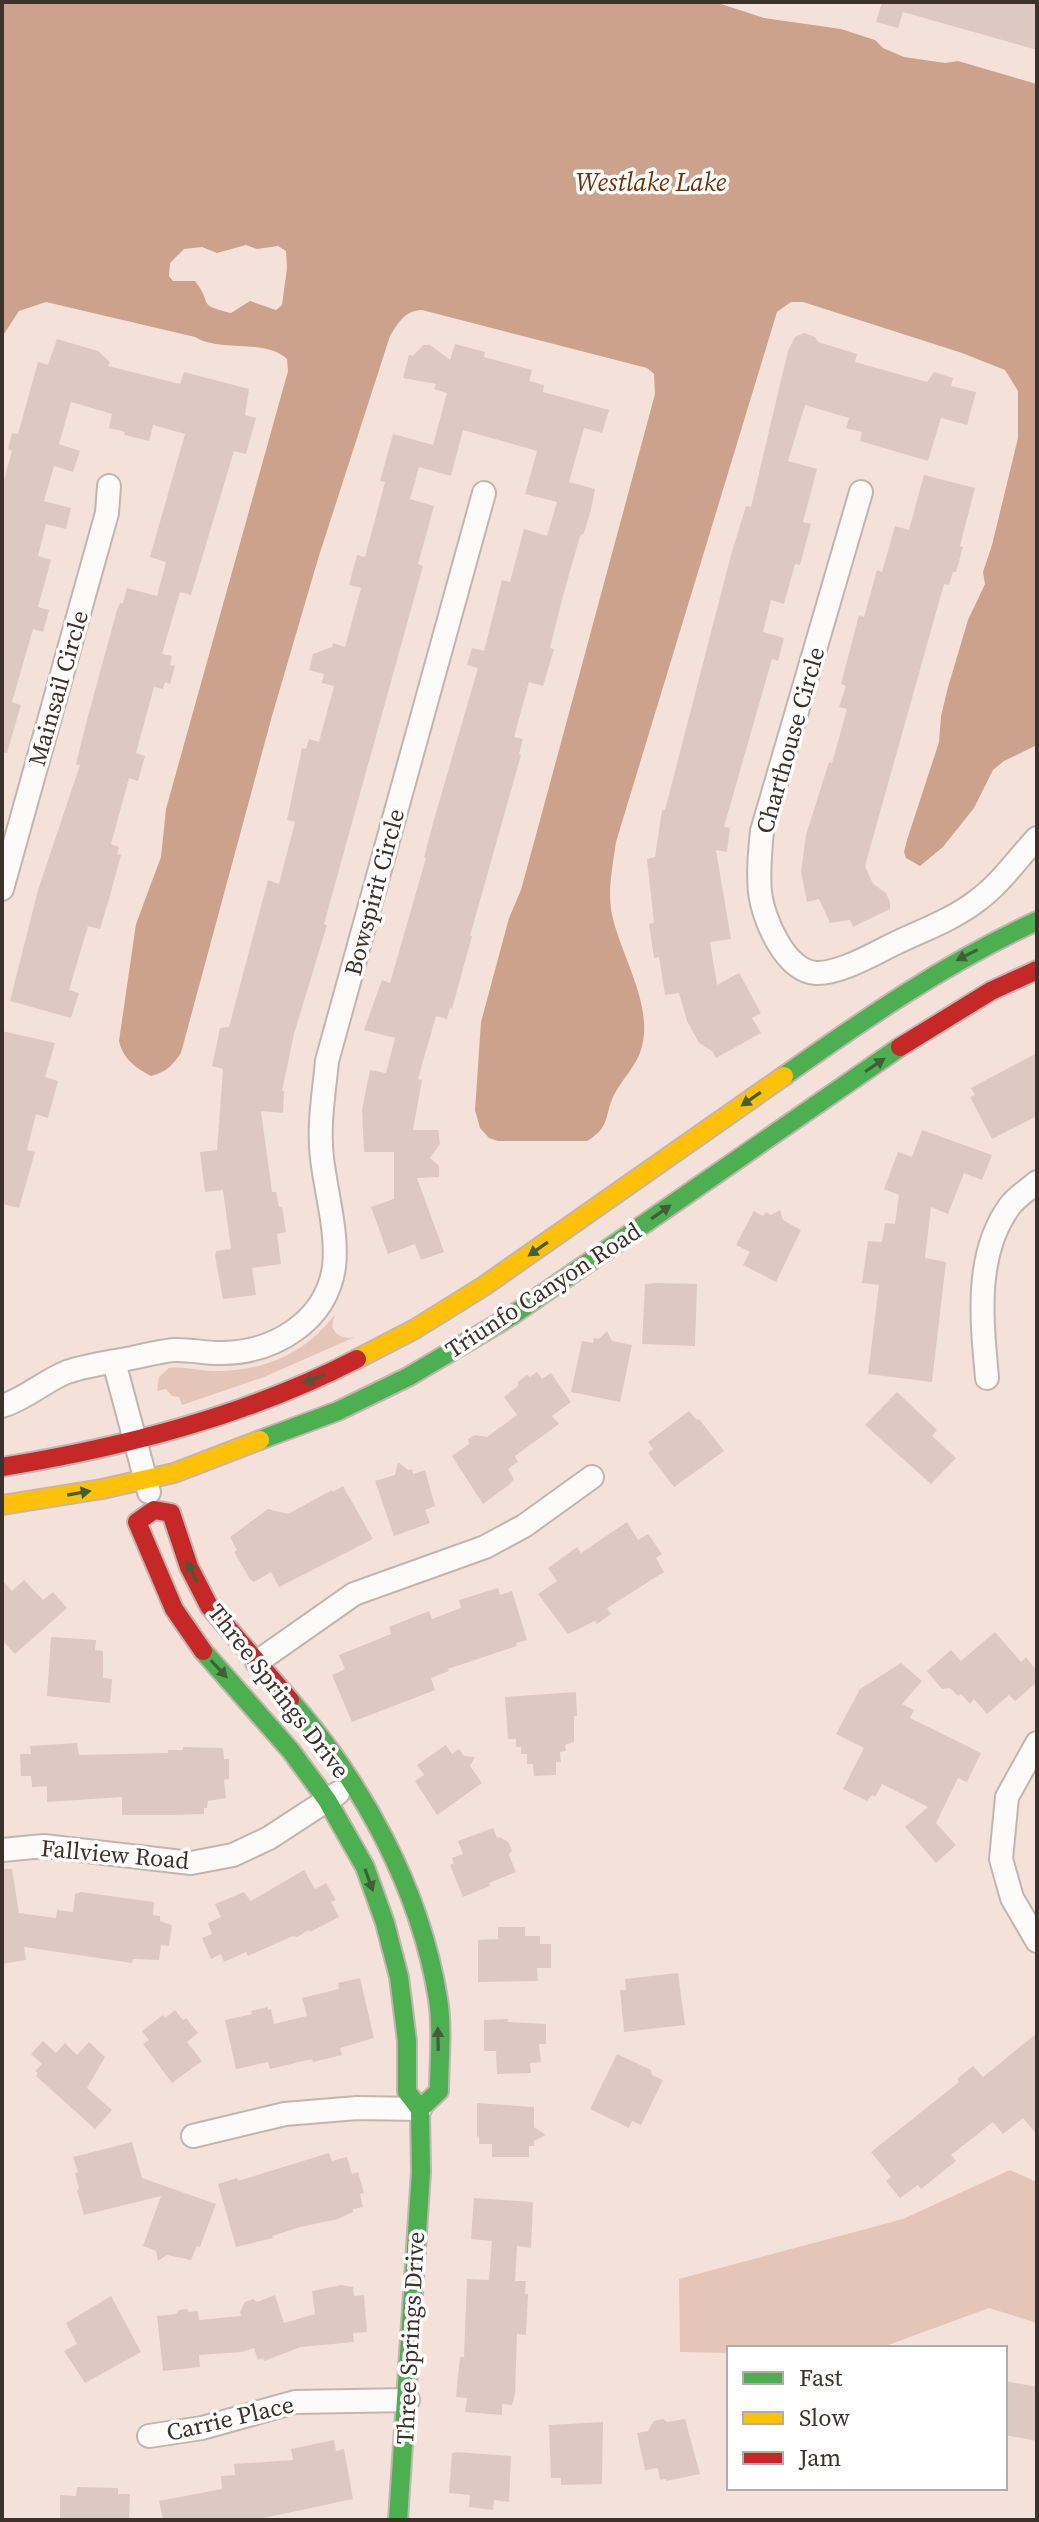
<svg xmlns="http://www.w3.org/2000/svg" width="1039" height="2522" viewBox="0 0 1039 2522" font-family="'Source Serif 4',serif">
  <rect width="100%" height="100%" fill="#f4e2da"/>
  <path fill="#e5c5b7" d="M335 1314 332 1326C336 1337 345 1339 355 1337L264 1377 182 1405 179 1397 172 1396 166 1389 157 1391 159 1377 169 1368C184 1366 199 1371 213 1371 262 1372 306 1354 335 1314Z
    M1010 2170 1037 2182V2323L989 2308 880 2348H729V2353L680 2352 679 2279 903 2219Z"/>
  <path fill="#cda28d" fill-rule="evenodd" d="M2 2H715L764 18 841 29 875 40 883 48 904 57 945 63 958 61 1037 84V745L1004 761 993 770 974 808 943 847 920 866 906 858 904 852 907 840 939 742 941 716 948 687 968 620 985 584 983 572 992 545 1018 438V391L1005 370 962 353 803 302H791L777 312 616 842C613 864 608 887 611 909 618 953 657 1007 640 1053 634 1068 621 1081 614 1095 604 1115 611 1127 587 1141H498L489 1138 480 1128 475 1110 481 1022 509 918 521 890 549 787 655 394 654 374 647 368 422 310C404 311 399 322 390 336L318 559 272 716 181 1053C172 1066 166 1072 151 1076 136 1068 123 1059 119 1041L136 924 161 857 166 809 288 371 287 359C266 338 221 353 195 337L46 302 19 311 2 337ZM246 245 257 249 278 246 286 251 287 268 282 305 276 310 250 301 231 313C195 304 214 305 195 281H173L169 276 170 263 184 249 202 247 217 253Z"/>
  <path fill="#ddc9c1" d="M882 2H1037V50L903 12 898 28 876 22Z
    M804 333 815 337 818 342 857 354 855 362 927 382 934 372 953 378 951 386 976 392 967 425 941 418 928 461 860 441 862 432 846 428 849 418 805 405 788 461 817 469 803 522 811 524 800 565 795 564 784 604 771 600 763 632 784 638 778 661 772 659 724 827 730 828 727 852 716 850 731 939 710 942 717 985 739 973 761 1013 752 1018 761 1033 716 1058 712 1051 699 1043 687 1021 679 993 665 995 659 957 654 958 649 924 654 923 647 859 655 857 662 810H665L731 555 746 506 751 507 788 351 795 337Z
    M57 339 98 351 110 362 108 366 180 384 184 372 249 389 245 415 256 418 246 454 234 451 191 595 180 592 162 654 172 656 170 665 175 666 170 684 165 682 163 689 154 687 136 753 145 756 138 781 129 778 111 844 119 847 117 854 121 855 109 899 100 929 88 926 69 990 79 993 71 1018 10 1001 38 890 80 765 76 764 87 720 117 610 120 603H123L127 588 157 596 166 562 150 557 185 434 153 425 149 441 124 435 125 432 109 428 112 414 71 402 59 444 80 451 73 472 54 466 44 501 71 508 66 529 46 524 38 556 51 560 38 607 49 610 43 632 33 629 12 702 21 705 7 753 2 752V487L12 451 8 449 12 433 18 434 38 362 48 365Z
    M455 344 485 352 484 357 532 370 529 381 544 385 543 392 609 410 602 433 584 428 569 482 595 489 591 510 584 533 580 536 563 596 550 648 554 649 543 686 529 682 514 737 523 739 519 754 521 755 470 936H472L452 1009 450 1008 447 1019 436 1016 418 1079 422 1080 413 1130H438L440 1144 430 1158 439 1166V1177L417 1178 444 1252 421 1260 415 1244 388 1254 371 1207 394 1199V1152H364L362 1110 370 1070 386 1073 395 1038 364 1030 382 980 390 983 426 858H424L433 823 478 668 467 665 472 648 484 651 502 580 510 582 524 529 547 536 557 502 525 494 537 451 463 430 451 476 419 467 410 499 434 506 418 564 423 566 324 924 327 925 294 1034 282 1091H284L283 1113 261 1111 272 1192H276L279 1207H282L286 1232 277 1234 281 1264 252 1268 256 1295 223 1299 215 1256 216 1251 231 1249 223 1190 205 1192 200 1152 217 1150 223 1069 212 1066 220 1028 229 1027 268 880 279 884 295 822 287 820 302 748 306 749 309 739 319 742 334 686 322 683 324 674 309 670 313 654 332 647 333 643 345 647 361 588 349 585 357 555 365 557 385 482 380 481 393 434 433 445 447 393 434 389 436 384 403 378 409 355 413 356 423 345H430L450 360Z
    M924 475 975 488 960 546 963 547 956 572H953L949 585 944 584 865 866 873 884 886 893 890 902V909L853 927 850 920 830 923 819 899 807 902 801 872 806 835 829 762 832 763 847 709 839 707 846 686 841 684 859 615 864 617 877 570 882 572 895 526 909 530Z
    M2 1031 55 1043 45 1077 58 1081 48 1118 36 1114 27 1150 35 1152 19 1208 2 1204Z
    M1037 1053V1116L992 1139 970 1097 975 1095 971 1088Z
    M922 1130 992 1155 982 1180 964 1173 948 1214 931 1207 925 1258 946 1262 932 1382 868 1374 879 1285 862 1283 868 1241 882 1242 885 1223 895 1224 899 1195 884 1189 898 1152 912 1157Z
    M780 1210 783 1220 801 1230 776 1282 743 1265 750 1252 736 1245 754 1211 763 1216 766 1212 771 1215Z
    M657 1283 697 1284 695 1346 642 1344 645 1284Z
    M607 1331 612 1341 632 1345 620 1402 571 1392 582 1341 593 1343 594 1338 599 1339Z
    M537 1372 542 1379 551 1373 571 1402 552 1416 559 1424 515 1456 518 1462 508 1469 514 1479 510 1484 483 1504 452 1456 469 1444 468 1439 475 1435 487 1437 517 1415 504 1397 518 1386V1382L527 1375 530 1377Z
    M897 1392 937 1430 932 1436 956 1458 931 1484 865 1425Z
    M689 1411 697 1420 699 1419 724 1451 674 1487 648 1453 653 1449 648 1442Z
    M398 1462 408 1470 412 1469 413 1474 425 1470 435 1506 425 1510 430 1523 394 1536 375 1481 395 1475Z
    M343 1486 373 1539 279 1587 271 1572 254 1582 250 1579 234 1552 237 1550 230 1537 268 1509 288 1514 332 1490 333 1492Z
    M627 1522 638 1540 648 1534 662 1554 656 1558 664 1572 607 1608 611 1614 597 1624 595 1621 568 1634 538 1594 557 1581 548 1568 577 1547 581 1553Z
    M2 1580 12 1591 24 1580 43 1600 53 1592 67 1608 15 1654 2 1640Z
    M498 1588 500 1595 512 1591 527 1640 516 1643 517 1646 448 1669 449 1671 431 1678 435 1690 352 1722 332 1675 345 1669 339 1655 391 1634 389 1627 429 1611 432 1619 461 1608 459 1600Z
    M995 1632 1021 1662 1026 1657 1037 1671V1682L1015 1701 1009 1695 987 1714 974 1699 970 1704 961 1694 958 1696 950 1688 942 1689 927 1671 951 1650 961 1661Z
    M51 1637 96 1640 95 1650 103 1651V1678L112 1679 110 1703 47 1696Z
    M901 1663 922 1681 902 1704 914 1710 910 1718 981 1753 967 1782 958 1778 936 1823 956 1845 936 1863 905 1827 928 1807 882 1784 875 1797 872 1795 867 1801 843 1789 864 1748 836 1734 860 1689Z
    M576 1692 577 1716H574V1742L565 1745 566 1751 560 1752 561 1762H556V1775L534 1776 533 1764H527V1754H521V1747H516V1739H508L505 1697Z
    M77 1743 79 1755 168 1753V1750H183V1747L223 1748 224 1759H229V1779L224 1780 226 1798 208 1801 207 1808H204V1814L170 1815H122V1797L47 1802V1786L32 1787 31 1776H21L20 1754H31L30 1746Z
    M446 1745 452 1754 459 1749 464 1756 475 1757 470 1766 482 1783 437 1815 415 1781 424 1775 417 1765Z
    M493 1828 497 1838 500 1837 508 1842 512 1850 509 1855 516 1872 489 1883 490 1886 463 1897 450 1865 454 1863 452 1858 463 1854 458 1841Z
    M2 1869H12L19 1913 56 1918 57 1910 73 1912 75 1894 81 1892 154 1902 153 1915 160 1916V1921L172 1925 169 1946 161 1945 159 1960 133 1959 132 1963 24 1947 26 1960 2 1964Z
    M304 1870 315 1889 326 1883 336 1900 331 1902 339 1917 310 1932 309 1930 297 1937 293 1936 248 1956 246 1952 224 1962 221 1954 211 1959 202 1938 212 1934 208 1923 221 1917 215 1904 244 1892 251 1901Z
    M498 1927H525V1936H540V1944H551V1968H537L538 1981 478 1982V1940L498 1939Z
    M678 1973 685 2025 624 2032 620 1990H626L625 1979Z
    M360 1978 374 2038 340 2048 342 2055 313 2062 312 2059 270 2069 268 2062 236 2069 225 2020 252 2014 251 2011 268 2007V2010L271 2009 274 2024 307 2016 302 1998 339 1989 338 1983Z
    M175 2010 183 2020 186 2018 198 2033 187 2042 202 2061 172 2083 143 2044 149 2040 142 2031 163 2015 165 2018Z
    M508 2019V2022L546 2024V2044H539L541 2062 530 2063 531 2073 497 2074 496 2051H484V2020Z
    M1037 2033V2135L1023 2118 1003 2134 993 2122 951 2155 956 2161 921 2189 918 2185 900 2198 886 2181 891 2177 871 2152 959 2082 957 2079 973 2066 983 2077Z
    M43 2041 56 2053 65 2043 77 2055 89 2042 105 2057 87 2088 112 2110 95 2129 36 2076 38 2073 35 2071 42 2064 31 2054Z
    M617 2054 651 2070 652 2075 663 2080 641 2125 632 2121 629 2128 590 2109Z
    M477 2103 534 2107V2127L546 2135 534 2141V2146H529V2157H492V2144H479V2136L477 2137Z
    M132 2142 142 2178 216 2204 200 2247 197 2246 191 2260 167 2255 158 2261 156 2251 143 2246 161 2196 84 2215 77 2190 79 2189 75 2173 78 2172 73 2157Z
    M329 2153 332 2161 347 2157 352 2174 358 2172 364 2193 360 2194 363 2207 353 2209V2212L338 2219 300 2227 272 2236 273 2238 236 2247 218 2184 237 2178 238 2181Z
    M474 2198 533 2202 531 2248 517 2246 515 2281H526L525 2294H528L526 2335 517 2334 515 2394 512 2405 502 2404V2415L465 2412 467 2398 456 2397 460 2357H464L467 2279 489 2280 492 2241 471 2239Z
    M341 2285 353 2287 354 2296 364 2295 367 2332 353 2333 354 2342 301 2347 264 2361 263 2358 258 2360 254 2348 242 2352 199 2355 200 2367 163 2371 157 2316 176 2314 179 2310 187 2309 189 2312 198 2311 199 2320 241 2316 240 2312 245 2302 253 2299 257 2302 275 2295 284 2323 315 2314 312 2291Z
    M111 2296 141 2352 85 2383 64 2351 77 2344 66 2323Z
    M1005 2381 1037 2387V2441L1005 2435Z
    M663 2419 667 2422 685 2419 700 2474 666 2481V2479L660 2480 658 2468 645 2470 637 2433 648 2431 654 2421Z
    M603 2422 602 2484 561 2485V2478H551L549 2425Z
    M334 2440 336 2451 344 2449 353 2499 254 2520H163L159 2501 222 2489 221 2476 235 2475 234 2464 293 2460 291 2449Z
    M457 2452 511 2456 509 2502 494 2500 493 2510 469 2507 470 2495 449 2493 452 2453Z
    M77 2487 118 2488V2494H130L129 2520H60V2495L76 2496Z"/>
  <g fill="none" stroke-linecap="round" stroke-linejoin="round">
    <g stroke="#c2b5af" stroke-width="26">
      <path id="street" d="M861 492 762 831C760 851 758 871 760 892 763 919 785 971 816 973 840 974 875 953 896 943 923 930 954 919 978 900 1001 883 1017 859 1037 838
        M2 889 107 513 109 486
        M114 1362 149 1492
        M987 1378C982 1322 974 1256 1009 1207 1016 1197 1028 1190 1037 1182
        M2 1406C26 1399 44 1381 67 1372 87 1365 111 1362 132 1358 146 1355 161 1351 174 1350 191 1349 207 1354 223 1353 274 1352 326 1322 334 1267 338 1232 326 1193 322 1158 318 1126 324 1093 327 1061L484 493
        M257 1662 354 1594 485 1547 524 1526 592 1477
        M1037 1743 1007 1797 1001 1859 1012 1898 1037 1941
        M2 1850 44 1846 191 1863 233 1855 269 1838 338 1793
        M193 2136 285 2114 357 2108 420 2109
        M149 2436 202 2428 295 2402 408 2400"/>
    </g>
    <g stroke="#c2b5af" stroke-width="22">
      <path id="fast" d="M784 1076C866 1018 946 963 1037 921
        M260 1440 338 1411 408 1377 511 1316 900 1047
        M203 1651 291 1751 327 1800 365 1867 385 1923 399 1977 407 2041V2092L420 2109 421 2172 398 2520
        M290 1700C363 1784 420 1888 438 1999 443 2029 439 2061 439 2091L420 2109"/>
    </g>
    <g stroke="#c2b5af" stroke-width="22">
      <path id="slow" d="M357 1359 415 1329 484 1286 784 1076
        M2 1505 102 1489 174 1473 260 1440"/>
    </g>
    <g stroke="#c2b5af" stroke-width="22">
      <path id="jam" d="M900 1047 991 991 1037 970
        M2 1467C124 1447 246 1416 357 1359
        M203 1651 174 1609 137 1522 154 1510 171 1513 189 1567 209 1606 290 1700"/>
    </g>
    <use href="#street" stroke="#fdfbf9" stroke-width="22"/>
    <use href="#fast" stroke="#4caf50" stroke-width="18"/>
    <use href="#slow" stroke="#ffc107" stroke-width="18"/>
    <use href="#jam" stroke="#c62828" stroke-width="18"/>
  </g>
  <defs><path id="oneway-solid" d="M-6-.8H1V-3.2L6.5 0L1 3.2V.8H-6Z" transform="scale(2)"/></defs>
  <g fill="#425d38">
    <use href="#oneway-solid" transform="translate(967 955) rotate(153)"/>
    <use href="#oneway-solid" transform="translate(875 1065) rotate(-34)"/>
    <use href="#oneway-solid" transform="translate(751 1099) rotate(145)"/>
    <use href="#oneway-solid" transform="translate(661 1212) rotate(-35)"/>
    <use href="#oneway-solid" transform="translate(538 1249) rotate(145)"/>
    <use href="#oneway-solid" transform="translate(314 1379) rotate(158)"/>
    <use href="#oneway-solid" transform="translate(79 1493) rotate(-10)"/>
    <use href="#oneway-solid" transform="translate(192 1572) rotate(-116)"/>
    <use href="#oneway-solid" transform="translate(219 1669) rotate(47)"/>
    <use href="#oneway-solid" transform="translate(369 1880) rotate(70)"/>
    <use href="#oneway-solid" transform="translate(438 2039) rotate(-91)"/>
  </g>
  <g text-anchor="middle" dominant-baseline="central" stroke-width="7" stroke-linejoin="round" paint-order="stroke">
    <g font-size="24" fill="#3d312b" stroke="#fff">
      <text transform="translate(58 688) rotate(-74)">Mainsail Circle</text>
      <text transform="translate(790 740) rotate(-74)">Charthouse Circle</text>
      <text transform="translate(374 892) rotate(-75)">Bowspirit Circle</text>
      <text transform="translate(543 1290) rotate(-33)">Triunfo Canyon Road</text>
      <text transform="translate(279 1691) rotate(52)">Three Springs Drive</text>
      <text transform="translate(115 1854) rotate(5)">Fallview Road</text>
      <text transform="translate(410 2338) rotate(-87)">Three Springs Drive</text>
      <text transform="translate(230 2418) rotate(-13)">Carrie Place</text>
    </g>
    <g font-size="26" font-style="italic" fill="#743107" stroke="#fff">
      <text x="651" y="182">Westlake Lake</text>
    </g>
  </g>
  <rect width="1039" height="2522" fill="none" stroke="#3d312b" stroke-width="8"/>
  <rect x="727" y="2346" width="280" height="144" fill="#ffffff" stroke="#b1adaa" stroke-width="2"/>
  <rect x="743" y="2372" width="40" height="12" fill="#4caf50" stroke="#b1adaa" stroke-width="2"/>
  <text x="799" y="2386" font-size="24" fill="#3d312b">Fast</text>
  <rect x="743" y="2412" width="40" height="12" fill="#ffc107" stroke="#b1adaa" stroke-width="2"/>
  <text x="799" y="2426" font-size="24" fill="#3d312b">Slow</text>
  <rect x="743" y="2452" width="40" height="12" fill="#c62828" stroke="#b1adaa" stroke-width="2"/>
  <text x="799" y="2466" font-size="24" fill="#3d312b">Jam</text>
</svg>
